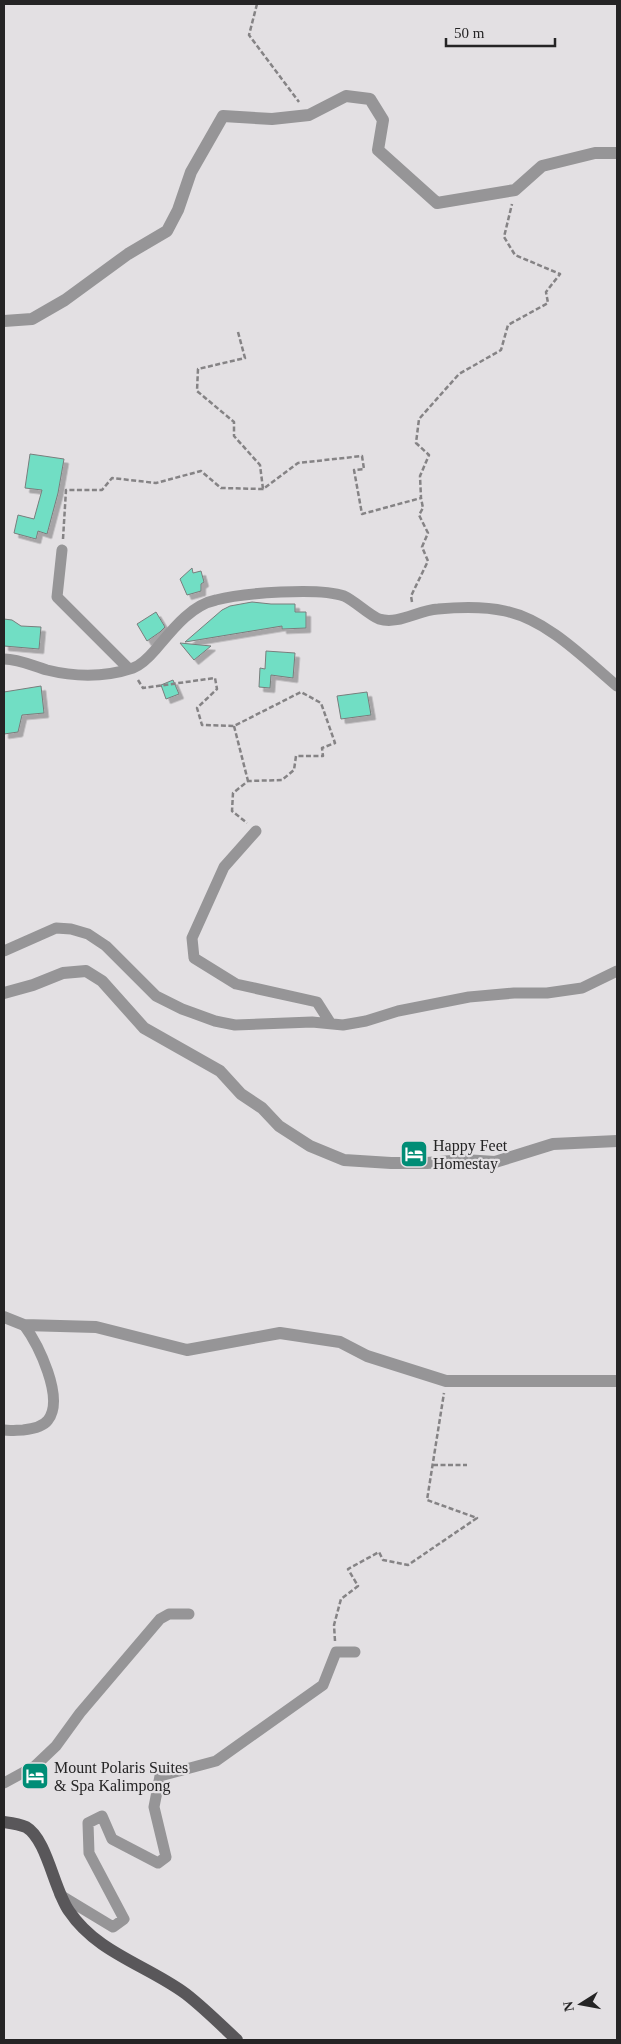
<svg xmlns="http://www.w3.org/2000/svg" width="621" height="2044" viewBox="0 0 621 2044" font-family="'Times New Roman',serif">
  <defs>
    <filter id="shadow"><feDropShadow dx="4.5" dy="4.5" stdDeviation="0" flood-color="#0004"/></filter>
  </defs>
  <rect width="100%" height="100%" fill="#e3e0e3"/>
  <path fill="#71dec4" stroke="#797d7c" filter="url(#shadow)" d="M30 454 64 459 58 493 47 534 38 531 36 539 14 533 18 515 34 519 42 490 25 488Z
    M192 568 193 573 201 571 204 582 201 584V591L187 595 180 579Z
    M252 602 271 604H295V612H306V628L282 629V626L185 642 222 610 230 606Z
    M156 612 165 627 160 632 147 641 137 624Z
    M4 619 12 620 21 626 41 627 39 649 4 646Z
    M180 643 211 646 194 660Z
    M266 651 295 653 293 678 271 675 270 688 259 687 260 668 265 669Z
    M173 680 179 694 166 699 161 685Z
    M41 686 44 713 22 715 18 732 4 734V692Z
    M367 692 371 715 341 719 337 696Z"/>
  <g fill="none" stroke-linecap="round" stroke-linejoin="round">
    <path stroke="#858385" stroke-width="2.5" stroke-dasharray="5 2.5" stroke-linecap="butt" d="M257 4 249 35 299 102
      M238 332 245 358 198 369 197 391 234 422V436L260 465 263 489
      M63 539 66 490H102L112 478 156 483 201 471 221 488 263 489 298 463 362 456 364 469 354 470 362 514 421 498 420 476 429 455 416 443 419 419 459 374 501 350 508 325 548 303 546 292 560 274 515 255 504 237 512 204
      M412 602 411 596 428 561 422 547 428 533 419 515 423 508 421 498
      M138 680 143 688 215 678 217 689 197 708 202 725 234 726 301 692 321 703 335 743 322 748 323 756H296L294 770 282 780 248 781 233 793 232 811 247 823
      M234 726 248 781
      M433 1465H467
      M335 1641 334 1625 341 1599 358 1586 348 1569 379 1552 383 1560 408 1565 477 1518 427 1500 444 1393"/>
    <path stroke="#969597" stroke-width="11" d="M62 550 57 597 129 669
      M4 659C19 659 33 666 47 670 75 677 106 677 133 668 142 665 150 656 156 649 172 630 191 605 216 600 243 593 319 587 344 596 355 601 369 615 379 619 399 625 418 610 438 609 460 607 483 606 505 611 548 620 585 659 617 686
      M256 831 224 867 192 938 194 958 236 984 317 1002 331 1024
      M4 951 56 928 71 929 88 934 106 946 156 996 182 1009 215 1021 235 1025 312 1022 343 1025 366 1021 398 1011 469 997 514 993H547L582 988 617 971
      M4 1430C10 1431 17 1430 23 1430 32 1429 43 1427 48 1420 65 1398 38 1344 24 1325
      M4 1783 35 1766 56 1746 80 1713 160 1619 169 1614H189
      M60 1895 113 1927 124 1919 89 1853 88 1823 102 1816 112 1839 158 1863 166 1857 154 1807 160 1776 216 1761 323 1685 336 1652H355"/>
    <path stroke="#969597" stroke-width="12" d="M4 321 32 319 65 300 128 254 167 231 178 210 191 172 223 116 272 119 309 115 346 96 370 99 383 120 378 150 437 203 515 190 542 166 595 153H617
      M4 993 33 985 63 973 86 971 102 981 144 1028 220 1071 241 1094 262 1108 279 1126 310 1146 344 1160 391 1163H427L464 1160 495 1162 553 1144 617 1141
      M4 1317 24 1325 96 1327 187 1350 280 1333 340 1342 367 1356 446 1381H617"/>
    <path stroke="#59575a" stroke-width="12" d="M4 1822C11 1823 19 1824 26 1827 47 1839 54 1890 69 1911 97 1953 147 1965 186 1994 204 2008 221 2025 237 2040"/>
  </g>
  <defs>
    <g id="hotel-square" transform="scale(1.4375)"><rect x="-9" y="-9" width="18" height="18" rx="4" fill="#008d76" stroke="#e3e0e3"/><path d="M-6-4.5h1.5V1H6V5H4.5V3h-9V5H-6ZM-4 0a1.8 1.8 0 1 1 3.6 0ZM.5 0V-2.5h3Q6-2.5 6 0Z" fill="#fff"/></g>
  </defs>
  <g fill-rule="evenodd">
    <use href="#hotel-square" x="414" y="1154"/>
    <use href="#hotel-square" x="35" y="1776"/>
  </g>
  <g text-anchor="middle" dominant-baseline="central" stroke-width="4.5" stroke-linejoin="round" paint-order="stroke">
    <g font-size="16" fill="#252425" stroke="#e3e0e3" text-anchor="start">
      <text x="433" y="1145">Happy Feet<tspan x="433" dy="18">Homestay</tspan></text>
      <text x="54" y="1767">Mount Polaris Suites<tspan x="54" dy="18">&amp; Spa Kalimpong</tspan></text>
    </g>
  </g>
  <rect width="621" height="2044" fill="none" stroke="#252425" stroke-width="10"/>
  <g transform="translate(581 2004) rotate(259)" stroke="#e3e0e3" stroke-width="4" paint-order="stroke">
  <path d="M0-4L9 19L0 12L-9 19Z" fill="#252425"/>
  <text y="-8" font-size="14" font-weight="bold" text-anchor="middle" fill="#252425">N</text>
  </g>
  <path d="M446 38v8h109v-8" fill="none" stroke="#252425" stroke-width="2.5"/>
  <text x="454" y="38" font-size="15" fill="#252425" stroke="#e3e0e3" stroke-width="4" paint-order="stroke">50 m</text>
</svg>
